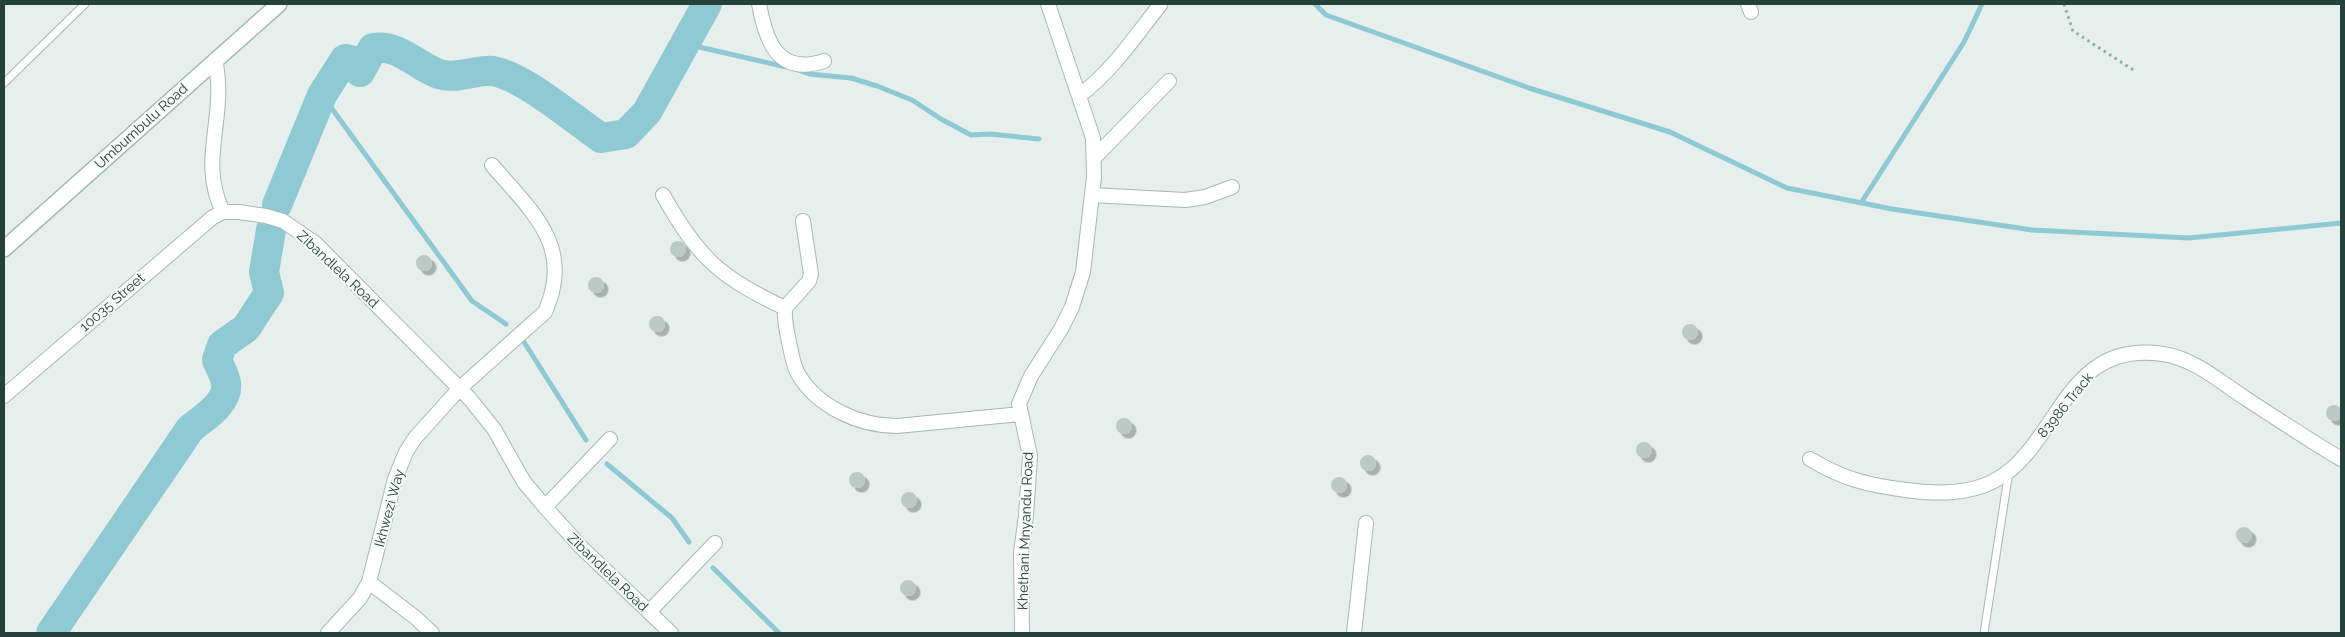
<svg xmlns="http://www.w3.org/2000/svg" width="2345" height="637" viewBox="0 0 2345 637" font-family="Raleway,sans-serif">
  <defs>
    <filter id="shadow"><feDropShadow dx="4.5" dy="4.5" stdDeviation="0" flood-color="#0004"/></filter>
  </defs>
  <rect width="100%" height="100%" fill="#e6efeb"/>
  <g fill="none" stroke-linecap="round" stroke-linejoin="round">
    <path stroke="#8ec9d4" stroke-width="5" d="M1315 4 1326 15 1529 88 1670 132 1787 188 1892 209 2032 230 2189 238 2341 223
      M686 44 786 67
      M795 69 809 74 851 78 877 86 912 100 941 119 971 135 990 134 1039 139
      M322 95 472 301 506 324
      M1861 203 1964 42 1982 4
      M524 342 586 440
      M607 464 672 518 689 542
      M713 568 779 633"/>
    <path stroke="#8ec9d4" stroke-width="30" d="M277 205 322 95 345 59 354 61 360 72 373 48C399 44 416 66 439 74 456 80 477 69 493 71 525 77 573 119 601 138L626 134 647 112 707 4
      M51 633 190 429C203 418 229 403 226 383 225 376 220 367 217 360L222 345 246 328 269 293 264 272 271 230"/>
  </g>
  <path fill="#bbcac4" filter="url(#shadow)" d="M670 249a8 8 0 1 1 16 0a8 8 0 1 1-16 0Z
    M416 263a8 8 0 1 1 16 0a8 8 0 1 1-16 0Z
    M588 285a8 8 0 1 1 16 0a8 8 0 1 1-16 0Z
    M649 324a8 8 0 1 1 16 0a8 8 0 1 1-16 0Z
    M1682 332a8 8 0 1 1 16 0a8 8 0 1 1-16 0Z
    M2326 413a8 8 0 1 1 16 0a8 8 0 1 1-16 0Z
    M1116 426a8 8 0 1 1 16 0a8 8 0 1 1-16 0Z
    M1636 450a8 8 0 1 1 16 0a8 8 0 1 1-16 0Z
    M1360 463a8 8 0 1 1 16 0a8 8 0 1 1-16 0Z
    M849 480a8 8 0 1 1 16 0a8 8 0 1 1-16 0Z
    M1331 485a8 8 0 1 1 16 0a8 8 0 1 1-16 0Z
    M901 500a8 8 0 1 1 16 0a8 8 0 1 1-16 0Z
    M2236 535a8 8 0 1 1 16 0a8 8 0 1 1-16 0Z
    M900 588a8 8 0 1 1 16 0a8 8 0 1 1-16 0Z"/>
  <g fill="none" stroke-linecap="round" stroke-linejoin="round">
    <g stroke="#a8b8b2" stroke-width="9">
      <path id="lane" d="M4 83 85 4
        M1984 633 2009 471"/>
    </g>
    <g stroke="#a8b8b2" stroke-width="16">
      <path id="street" d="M759 4C766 42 778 76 824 61
        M1748 4 1751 12
        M215 60C228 117 197 159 223 212
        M1079 96C1115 68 1132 40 1160 5
        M1095 157 1169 81
        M663 195C699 259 720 277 785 308
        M1092 195 1185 200 1205 197 1232 187
        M803 221 811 274 809 281 785 308C784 320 787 331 789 342 791 352 793 363 797 372 816 407 860 426 897 426L1020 414
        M4 396 213 217 223 212H239L266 216 283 221 315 243 470 399 494 429 524 482 545 507 581 547 671 633
        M1810 459C1843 479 1867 485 1906 490 1935 494 1967 495 1994 481 2060 446 2063 339 2163 354 2195 359 2219 381 2245 398 2277 419 2309 440 2341 459
        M545 507 610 439
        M369 582 416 618 432 633
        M649 612 715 543
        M328 633 360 598 369 582 395 479 406 452 415 438 460 388 545 312C575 246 531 211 492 165
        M1022 633 1021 552 1026 516 1030 456 1019 404 1031 376 1061 329 1072 307 1083 272 1094 177 1093 138 1048 4
        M1354 633 1366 523"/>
    </g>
    <g stroke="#a4bbb3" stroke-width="18">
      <path id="secondary" d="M4 249 279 4"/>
    </g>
    <path stroke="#86b3a5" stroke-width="3" stroke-dasharray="2.5 4" stroke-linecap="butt" d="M2064 4 2073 31 2135 71"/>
    <use href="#lane" stroke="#fff" stroke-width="7"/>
    <use href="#street" stroke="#fff" stroke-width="14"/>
    <use href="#secondary" stroke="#fff" stroke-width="15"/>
  </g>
  <g text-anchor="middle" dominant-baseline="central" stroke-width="4" stroke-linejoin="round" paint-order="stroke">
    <g font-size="14" fill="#24423a" stroke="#f7fbf9">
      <text transform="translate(141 126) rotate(-42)">Umbumbulu Road</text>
      <text transform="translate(338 269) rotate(43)">Zibandlela Road</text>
      <text transform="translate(112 302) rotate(-41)">10035 Street</text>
      <text transform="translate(2065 405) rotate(-51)">83986 Track</text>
      <text transform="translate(389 508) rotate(-75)">Ikhwezi Way</text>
      <text transform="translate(1025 531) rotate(-88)">Khethani Mnyandu Road</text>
      <text transform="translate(608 572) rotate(44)">Zibandlela Road</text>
    </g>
  </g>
  <rect width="2345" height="637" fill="none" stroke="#24423a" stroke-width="10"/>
</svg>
